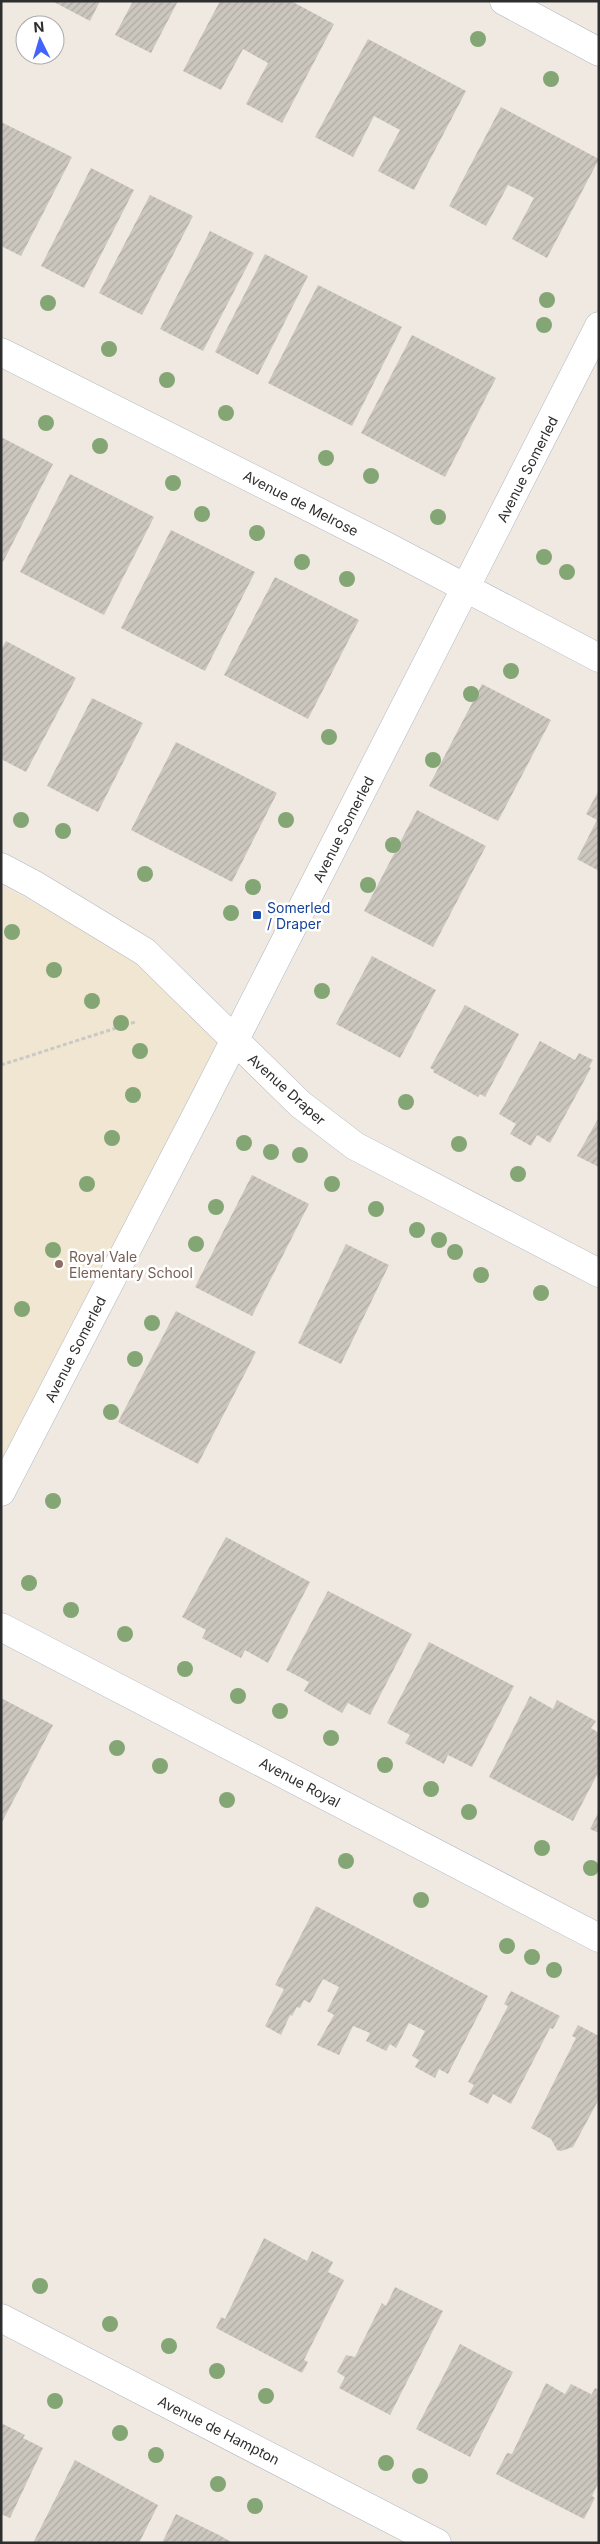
<svg xmlns="http://www.w3.org/2000/svg" width="600" height="2544" viewBox="0 0 600 2544" font-family="Inter,sans-serif">
  <defs>
    <pattern id="building-hatch" width="6" height="6" patternUnits="userSpaceOnUse" patternTransform="scale(1.25)"><rect width="6" height="6" fill="#cbc7bf"/><path d="M-1 1l2-2M0 6l6-6M5 7l2-2" fill="none" stroke="#afaba4"/></pattern>
  </defs>
  <rect width="100%" height="100%" fill="#efe9e1"/>
  <path fill="#f0e6d1" d="M1 885 132 956 234 1041 1 1487Z"/>
  <path fill="url(#building-hatch)" d="M52 1H100L90 21Z
    M133 1H178L151 53 115 35Z
    M220 1H291L334 24 282 123 246 104 268 63 243 49 221 90 183 71Z
    M368 39 466 91 414 190 378 171 400 130 374 116 353 157 315 137Z
    M501 107 599 159 547 258 512 239 534 198 521 191 508 185 486 226 449 206Z
    M1 122 72 157 21 256 1 246Z
    M91 168 134 190 84 288 41 266Z
    M150 195 193 216 142 315 99 293Z
    M210 231 254 253 203 351 160 329Z
    M265 254 308 276 258 375 215 352Z
    M318 285 402 327 352 426 268 383Z
    M412 335 496 378 445 477 361 433Z
    M1 437 53 464 3 562 1 561Z
    M70 474 154 517 104 615 20 572Z
    M171 530 255 572 205 671 121 628Z
    M275 577 359 620 308 719 224 675Z
    M6 641 76 678 26 772 1 759V650Z
    M482 684 551 720 498 821 429 786Z
    M92 698 143 723 98 812 47 786Z
    M176 742 277 793 232 882 131 830Z
    M599 790V871L577 859 597 820 586 814Z
    M417 810 486 846 433 947 364 911Z
    M372 956 436 990 400 1058 336 1024Z
    M465 1005 519 1034 485 1097 480 1094 478 1097 433 1072 434 1070 430 1068Z
    M540 1041 575 1060 579 1053 593 1060 589 1067 591 1068 550 1143 537 1135 531 1146 510 1134 516 1124 499 1114Z
    M599 1117V1167L577 1156Z
    M252 1175 309 1204 252 1316 195 1287Z
    M346 1244 389 1265 341 1364 298 1343Z
    M176 1311 256 1352 198 1464 118 1422Z
    M226 1537 310 1582 268 1663 245 1650 241 1658 202 1638 206 1630 182 1617Z
    M328 1591 412 1634 370 1715 348 1703 342 1713 304 1691 309 1682 286 1670Z
    M429 1642 514 1686 472 1767 448 1755 444 1764 405 1743 410 1735 387 1723Z
    M530 1696 553 1709 557 1700 596 1721 591 1728 599 1733V1771L573 1821 489 1777Z
    M1 1698 53 1725 1 1824Z
    M599 1811V1833L590 1829Z
    M316 1906 488 1996 448 2074 439 2069 435 2078 415 2067 419 2060 412 2056 425 2031 409 2023 396 2048 390 2044 386 2051 366 2041 370 2033 353 2026 339 2055 317 2045 334 2015 327 2011 339 1987 323 1979 310 2003 304 2000 300 2008 297 2007 292 2016 290 2015 281 2035 265 2026 284 1989 275 1985Z
    M511 1991 560 2016 553 2029 550 2028 511 2104 493 2094 488 2104 469 2094 474 2085 468 2082 508 2006 504 2004Z
    M578 2025 599 2036V2099L573 2147 561 2151 557 2150 551 2139 531 2128 576 2038 572 2036Z
    M264 2238 307 2261 312 2251 333 2262 328 2272 344 2280 304 2360 308 2362 302 2373 216 2328 221 2317 225 2319Z
    M395 2287 443 2311 390 2415 339 2388 345 2377 337 2372 346 2355 355 2357 382 2303 386 2306Z
    M460 2344 513 2372 470 2457 416 2429Z
    M546 2383 565 2394 571 2384 591 2394 589 2399 595 2388 599 2390V2482L592 2496 595 2498 584 2519 496 2474 507 2453 512 2454Z
    M1 2423 25 2435 23 2438 43 2448 10 2518 1 2514Z
    M75 2460 158 2505 139 2543H33Z
    M176 2514 219 2535 233 2543H162Z"/>
  <g fill="none" stroke-linecap="round" stroke-linejoin="round">
    <g stroke="#b4b7c1" stroke-width="29">
      <path id="minor" d="M504 1 599 52
        M1 352 386 546 599 658
        M1 867 33 884 145 952 300 1104 355 1146 599 1273
        M1 1492 198 1112 599 326
        M1 1627 599 1938
        M1 2318 437 2543"/>
    </g>
    <path stroke="#c9c9c9" stroke-width="3" stroke-dasharray="4 2.5" stroke-linecap="butt" d="M1 1065 135 1022"/>
    <use href="#minor" stroke="#fff" stroke-width="28"/>
  </g>
  <g fill="#84a574">
    <circle cx="478" cy="39" r="8"/>
    <circle cx="551" cy="79" r="8"/>
    <circle cx="547" cy="300" r="8"/>
    <circle cx="48" cy="303" r="8"/>
    <circle cx="544" cy="325" r="8"/>
    <circle cx="109" cy="349" r="8"/>
    <circle cx="167" cy="380" r="8"/>
    <circle cx="226" cy="413" r="8"/>
    <circle cx="46" cy="423" r="8"/>
    <circle cx="100" cy="446" r="8"/>
    <circle cx="326" cy="458" r="8"/>
    <circle cx="371" cy="476" r="8"/>
    <circle cx="173" cy="483" r="8"/>
    <circle cx="202" cy="514" r="8"/>
    <circle cx="438" cy="517" r="8"/>
    <circle cx="257" cy="533" r="8"/>
    <circle cx="544" cy="557" r="8"/>
    <circle cx="302" cy="562" r="8"/>
    <circle cx="567" cy="572" r="8"/>
    <circle cx="347" cy="579" r="8"/>
    <circle cx="511" cy="671" r="8"/>
    <circle cx="471" cy="694" r="8"/>
    <circle cx="329" cy="737" r="8"/>
    <circle cx="433" cy="760" r="8"/>
    <circle cx="21" cy="820" r="8"/>
    <circle cx="286" cy="820" r="8"/>
    <circle cx="63" cy="831" r="8"/>
    <circle cx="393" cy="845" r="8"/>
    <circle cx="145" cy="874" r="8"/>
    <circle cx="368" cy="885" r="8"/>
    <circle cx="253" cy="887" r="8"/>
    <circle cx="231" cy="913" r="8"/>
    <circle cx="12" cy="932" r="8"/>
    <circle cx="54" cy="970" r="8"/>
    <circle cx="322" cy="991" r="8"/>
    <circle cx="92" cy="1001" r="8"/>
    <circle cx="121" cy="1023" r="8"/>
    <circle cx="140" cy="1051" r="8"/>
    <circle cx="133" cy="1095" r="8"/>
    <circle cx="406" cy="1102" r="8"/>
    <circle cx="112" cy="1138" r="8"/>
    <circle cx="244" cy="1143" r="8"/>
    <circle cx="459" cy="1144" r="8"/>
    <circle cx="271" cy="1152" r="8"/>
    <circle cx="300" cy="1155" r="8"/>
    <circle cx="518" cy="1174" r="8"/>
    <circle cx="87" cy="1184" r="8"/>
    <circle cx="332" cy="1184" r="8"/>
    <circle cx="216" cy="1207" r="8"/>
    <circle cx="376" cy="1209" r="8"/>
    <circle cx="417" cy="1230" r="8"/>
    <circle cx="439" cy="1240" r="8"/>
    <circle cx="196" cy="1244" r="8"/>
    <circle cx="53" cy="1250" r="8"/>
    <circle cx="455" cy="1252" r="8"/>
    <circle cx="481" cy="1275" r="8"/>
    <circle cx="541" cy="1293" r="8"/>
    <circle cx="22" cy="1309" r="8"/>
    <circle cx="152" cy="1323" r="8"/>
    <circle cx="135" cy="1359" r="8"/>
    <circle cx="111" cy="1412" r="8"/>
    <circle cx="53" cy="1501" r="8"/>
    <circle cx="29" cy="1583" r="8"/>
    <circle cx="71" cy="1610" r="8"/>
    <circle cx="125" cy="1634" r="8"/>
    <circle cx="185" cy="1669" r="8"/>
    <circle cx="238" cy="1696" r="8"/>
    <circle cx="280" cy="1711" r="8"/>
    <circle cx="331" cy="1738" r="8"/>
    <circle cx="117" cy="1748" r="8"/>
    <circle cx="385" cy="1765" r="8"/>
    <circle cx="160" cy="1766" r="8"/>
    <circle cx="431" cy="1789" r="8"/>
    <circle cx="227" cy="1800" r="8"/>
    <circle cx="469" cy="1812" r="8"/>
    <circle cx="542" cy="1848" r="8"/>
    <circle cx="346" cy="1861" r="8"/>
    <circle cx="591" cy="1868" r="8"/>
    <circle cx="421" cy="1900" r="8"/>
    <circle cx="507" cy="1946" r="8"/>
    <circle cx="532" cy="1957" r="8"/>
    <circle cx="554" cy="1970" r="8"/>
    <circle cx="40" cy="2286" r="8"/>
    <circle cx="110" cy="2324" r="8"/>
    <circle cx="169" cy="2346" r="8"/>
    <circle cx="217" cy="2371" r="8"/>
    <circle cx="266" cy="2396" r="8"/>
    <circle cx="55" cy="2401" r="8"/>
    <circle cx="120" cy="2433" r="8"/>
    <circle cx="156" cy="2455" r="8"/>
    <circle cx="386" cy="2463" r="8"/>
    <circle cx="420" cy="2476" r="8"/>
    <circle cx="218" cy="2484" r="8"/>
    <circle cx="255" cy="2506" r="8"/>
  </g>
  <rect fill="#1a4fb4" stroke="#fff" stroke-width="2" x="252" y="910" width="10" height="10" rx="2.5"/>
  <circle fill="#8d6e63" stroke="#fff" stroke-width="2" cx="59" cy="1264" r="5"/>
  <g text-anchor="middle" dominant-baseline="central" stroke-width="5" stroke-linejoin="round" paint-order="stroke">
    <g font-size="14" fill="#2e2e2e" stroke="#fff">
      <text transform="translate(527 469) rotate(-63)">Avenue Somerled</text>
      <text transform="translate(301 503) rotate(27)">Avenue de Melrose</text>
      <text transform="translate(343 829) rotate(-63)">Avenue Somerled</text>
      <text transform="translate(287 1089) rotate(42)">Avenue Draper</text>
      <text transform="translate(75 1349) rotate(-63)">Avenue Somerled</text>
      <text transform="translate(300 1782) rotate(28)">Avenue Royal</text>
      <text transform="translate(219 2430) rotate(27)">Avenue de Hampton</text>
    </g>
    <g font-size="14" fill="#164399" stroke="#fff" text-anchor="start">
      <text x="267" y="907">Somerled<tspan x="267" dy="16">/ Draper</tspan></text>
    </g>
    <g font-size="14" fill="#785e54" stroke="#fff" text-anchor="start">
      <text x="69" y="1256">Royal Vale<tspan x="69" dy="16">Elementary School</tspan></text>
    </g>
  </g>
  <rect width="600" height="2544" fill="none" stroke="#2e2e2e" stroke-width="5"/>
  <g transform="translate(40 40) rotate(355)"><circle r="24" fill="#ffffff" stroke="#ababab"/>
  <path d="M0-4L9 19L0 12L-9 19Z" fill="#4264fb"/>
  <text y="-8" font-size="14" font-weight="bold" text-anchor="middle" fill="#2e2e2e">N</text>
  </g>
</svg>
